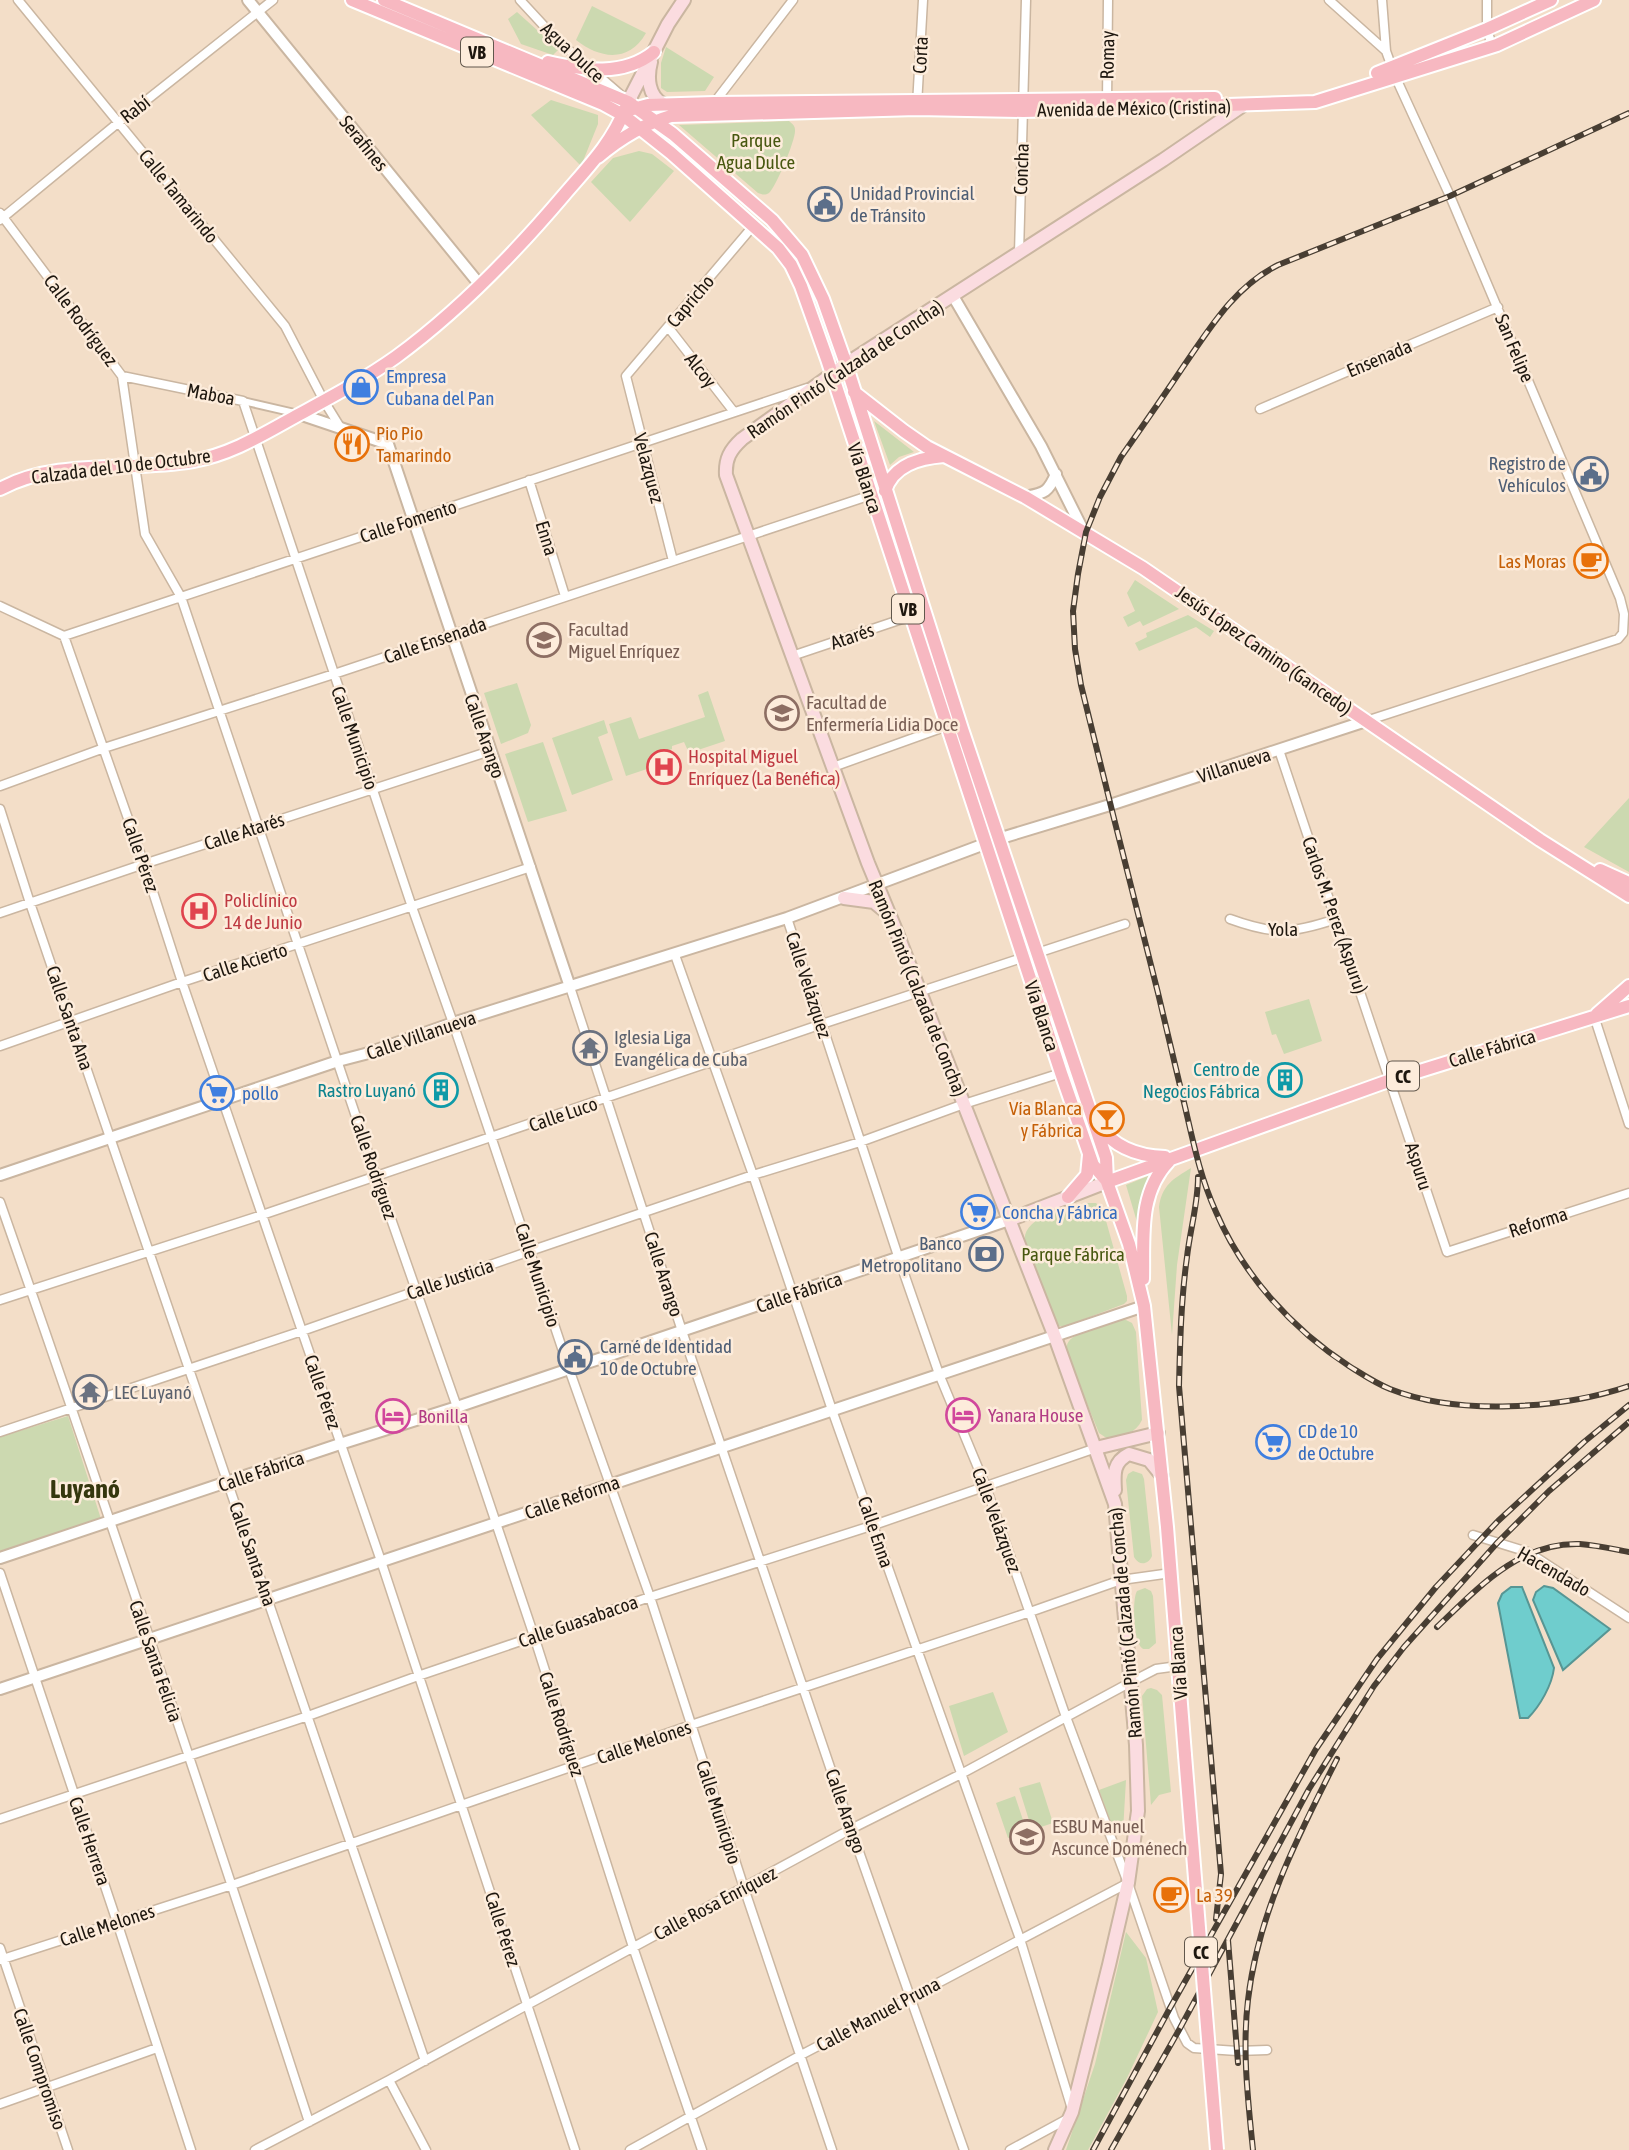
<svg xmlns="http://www.w3.org/2000/svg" width="1629" height="2150" viewBox="0 0 1629 2150" font-family="'Asap Condensed',sans-serif">
  <rect width="100%" height="100%" fill="#f3dec8"/>
  <path fill="#ccd9b0" d="M592 6 646 33C629 63 600 59 576 40Z
    M517 12 556 47 558 50 553 55 521 44 508 19Z
    M666 47 714 77 705 91 667 92 661 88V63Z
    M551 100 598 115V124L581 166 531 115Z
    M789 121C792 124 795 125 795 130 796 139 776 187 769 193 764 196 762 194 758 193L679 125Z
    M639 151 652 154 674 171 630 222 591 182 613 158Z
    M874 421 914 452 899 457 890 465Z
    M1135 580 1179 609 1143 626 1140 621 1128 627 1123 617 1135 611 1127 593Z
    M1188 615 1214 631 1210 637 1196 627 1139 651 1135 643 1147 637 1146 633Z
    M517 683 531 725 528 733 501 744 484 693Z
    M708 691 725 741 689 753 684 742 672 746V749L656 756 659 765 626 776 609 724 631 717 639 739 705 717 698 695Z
    M604 720 608 733 598 737 613 780 572 795 552 738Z
    M543 742 567 811 528 822 505 754Z
    M1629 798V872L1584 847Z
    M1309 999 1322 1041 1284 1054 1276 1034 1272 1035 1265 1012Z
    M1191 1168 1177 1265 1172 1335 1159 1207C1162 1185 1173 1179 1191 1168Z
    M1148 1176 1140 1205V1232L1126 1185Z
    M1087 1203H1096L1103 1210 1127 1296V1301L1124 1304 1066 1326H1058L1054 1323 1025 1242C1021 1216 1068 1209 1087 1203Z
    M1124 1319 1132 1323 1136 1332 1142 1420C1136 1433 1122 1437 1108 1439L1099 1433 1066 1352C1067 1348 1066 1345 1069 1341 1076 1332 1112 1322 1124 1319Z
    M68 1416 101 1519 0 1551V1437Z
    M1133 1471 1142 1474 1144 1479 1152 1556C1148 1565 1139 1566 1134 1557L1126 1480 1128 1474Z
    M1145 1588 1151 1591 1153 1596 1156 1643 1149 1649C1144 1649 1142 1650 1139 1644 1134 1636 1132 1599 1137 1591Z
    M1151 1688 1157 1690 1162 1695 1171 1792 1159 1795 1151 1805 1142 1696 1147 1689Z
    M993 1692 1008 1732 964 1756 949 1706Z
    M1126 1780 1123 1831H1114L1099 1790Z
    M1040 1782 1053 1823 1032 1830 1019 1788Z
    M1015 1796 1027 1832 1008 1838 996 1803Z
    M1126 1932 1146 1958 1158 2012 1127 2078 1088 2150H1066L1095 2064Z"/>
  <path fill="#6fcdcd" stroke="#579694" stroke-width="2" d="M1544 1586 1553 1588 1610 1629 1563 1670 1533 1600 1536 1592Z
    M1511 1587H1522L1554 1668C1552 1685 1540 1706 1528 1718H1520L1498 1603 1502 1594Z"/>
  <g fill="none" stroke-linecap="round" stroke-linejoin="round">
    <g stroke="#cab6a1" stroke-width="10">
      <path id="pedestrian" d="M243 401 299 414"/>
    </g>
    <g stroke="#cab6a1" stroke-width="11">
      <path id="minor" d="M18 0 285 326 324 401 340 427
        M520 0 557 40 622 96
        M1329 0 1386 51
        M1487 0V29L1492 46
        M714 103 793 0
        M1107 103 1108 0
        M917 105 923 0
        M0 213 122 376 145 534 181 597 376 1176 457 1407 534 1636 633 1947 702 2150
        M0 220 119 122 273 0
        M1019 253 1026 0
        M668 327 734 412
        M122 376 243 401 412 907 453 1023 569 1369 650 1597 744 1888 832 2150
        M1260 409 1498 307
        M529 480 565 596
        M673 561 626 376 754 225
        M0 606 64 636 807 388
        M64 636 144 864 182 982 381 1561 575 2150
        M792 656 911 616
        M1366 721 1618 639 1623 633 1624 614 1620 598 1450 196 1395 76 1386 51 1382 0
        M1279 750 1447 1252 1629 1193
        M833 767 947 726
        M0 786 104 748 334 674 871 495
        M0 809 30 903 425 2061
        M0 913 144 864 490 751
        M787 918 899 1259 939 1374 986 1487 1066 1717 1128 1883 1174 2018 1187 2043 1194 2048 1237 2051 1267 2050
        M1230 919C1274 935 1291 934 1336 919
        M675 955 753 1175 832 1410 1020 1939 1072 2109
        M570 987 682 1331 851 1829 964 2150
        M1594 1016 1629 1124
        M0 1046 182 982 531 867
        M0 1202C107 1507 209 1814 309 2122
        M0 1300 262 1215 822 1024 1125 924
        M0 1432 302 1331 530 1251 753 1175 860 1142 964 1104 1061 1073
        M1473 1535 1528 1552 1629 1618
        M0 1573 117 1922 191 2150
        M0 1819 308 1716 418 1676 650 1597 874 1525 1096 1448
        M0 1948 68 2150
        M0 1960 232 1885 691 1725 1030 1612 1121 1580 1171 1573
        M389 2080 426 2150
        M0 2104 157 2048
        M255 2150 389 2080 851 1829 961 1774 1131 1682 1156 1669 1178 1666
        M630 2150 801 2055 1128 1883
        M1010 2150 1069 2118"/>
    </g>
    <g stroke="#cab6a1" stroke-width="14">
      <path id="tertiary" d="M248 0 480 285
        M953 296 1041 446 1083 530
        M299 414 388 444 570 987
        M1025 497C1044 493 1048 493 1056 474
        M0 1175 338 1061 365 1054 453 1023 787 918 998 839 1110 805 1366 721
        M0 1558 340 1444 457 1407 1009 1220
        M0 1689 1144 1306"/>
    </g>
    <g stroke="#cab6a1" stroke-width="16">
      <path id="secondary" d="M651 62C647 77 648 96 663 104
        M628 102 668 24 684 0
        M844 898 874 902 885 911
        M1009 1220 1107 1182
        M1096 1448 1158 1433
        M1115 1490C1114 1474 1113 1462 1129 1454L1149 1460 1162 1476
        M1055 2150 1072 2112 1109 1965 1128 1883 1138 1811 1136 1745 1115 1504 1055 1337 895 928 868 863 726 475C725 459 730 450 742 439L846 364 1163 160 1242 106"/>
    </g>
    <g stroke="#fff" stroke-width="16">
      <path id="primary" d="M352 0 603 104 623 115 671 153 778 248 791 265 801 286 827 359 1061 1073 1093 1165 1107 1181
        M384 0 628 102 673 134 772 220 802 255 823 299 846 364 962 729 1106 1158 1107 1182 1129 1244 1144 1306 1167 1527 1185 1755
        M548 62C584 70 623 77 654 52
        M1377 73 1487 29 1551 0
        M633 109 648 105 714 103 1215 98
        M598 157C619 139 644 124 671 116L917 109 1023 111 1108 109 1315 102 1497 45 1594 0
        M854 392 904 431 927 447 1025 497 1143 568 1540 840 1629 896
        M0 489C56 458 131 472 193 461 233 454 265 433 300 414 333 396 365 379 396 357 459 311 514 254 564 195 587 168 612 143 625 109
        M885 491C893 465 919 458 944 456
        M1600 870 1629 883
        M1597 1014 1629 986
        M1099 1125C1114 1148 1139 1156 1165 1157
        M1107 1182 1391 1080 1629 1006
        M1068 1197 1087 1175 1089 1155
        M1143 1279C1144 1237 1138 1193 1169 1161"/>
    </g>
    <use href="#pedestrian" stroke="#fff" stroke-width="6"/>
    <use href="#minor" stroke="#fff" stroke-width="8"/>
    <use href="#tertiary" stroke="#fff" stroke-width="10"/>
    <use href="#secondary" stroke="#fbdce0" stroke-width="12"/>
    <use href="#primary" stroke="#f7b8c1" stroke-width="12"/>
    <g stroke="#483e33" stroke-width="6">
      <path id="rail" d="M1629 113 1450 196 1278 265C1234 287 1210 328 1183 367 1163 397 1142 427 1121 457L1100 497 1086 532 1078 574 1073 611 1075 649 1081 685C1106 788 1132 890 1158 993 1167 1032 1177 1072 1186 1111 1194 1146 1201 1179 1216 1212 1243 1275 1292 1329 1349 1366 1362 1374 1375 1383 1390 1389 1458 1416 1561 1409 1629 1386
        M1198 1177C1198 1204 1190 1230 1187 1257 1181 1300 1180 1343 1179 1386L1221 1874 1216 1919
        M1437 1627C1478 1588 1519 1542 1580 1544 1596 1545 1613 1549 1629 1552
        M1228 1940 1238 2063
        M1093 2150 1170 2008 1316 1749 1377 1659 1436 1587 1498 1521 1584 1442 1629 1405
        M1111 2150 1179 2030 1309 1789 1374 1686 1404 1647 1498 1542 1549 1491 1629 1422
        M1253 2150C1248 2101 1242 2049 1248 2000 1258 1913 1298 1836 1337 1759"/>
    </g>
    <use href="#rail" stroke="#fdecdb" stroke-width="3.5" stroke-dasharray="10" stroke-linecap="butt"/>
    <g stroke="#fff" stroke-width="16" stroke-linecap="butt">
      <path id="primary-bridge" d="M1185 1755 1217 2150"/>
    </g>
    <use href="#primary-bridge" stroke="#f7b8c1" stroke-width="12"/>
  </g>
  <defs>
    <g id="civic-ring" transform="scale(1.75)"><circle r="9.5" fill="#fdecdb" stroke="#5c6f8a" stroke-width="1.5"/><path d="M-.6-6.5H3V-4.5H.6V-3L4-1V1h2V6H-6V1h2V-1L-.6-3ZM-1.2 2.5V6h2.4V2.5Z" fill="#5c6f8a"/></g>
    <g id="shop-ring" transform="scale(1.75)"><circle r="9.5" fill="#fdecdb" stroke="#3f7fe0" stroke-width="1.5"/><path d="M-5-2.5h2.3a2.7 3.5 0 0 1 5.4 0H5L5.5 6h-11ZM-1.5-2.5h3a1.5 2.3 0 0 0-3 0Z" fill="#3f7fe0"/></g>
    <g id="restaurant-ring" transform="scale(1.75)"><circle r="9.5" fill="#fdecdb" stroke="#e8710a" stroke-width="1.5"/><path d="M-5-6h1v4h1v-4h1v4h1v-4h1v5L-1.5 .5V6h-2V.5L-5-1ZM5-6V6H3V1.5H1.5Q1.5-4 5-6Z" fill="#e8710a"/></g>
    <g id="cafe-ring" transform="scale(1.75)"><circle r="9.5" fill="#fdecdb" stroke="#e8710a" stroke-width="1.5"/><path d="M-5.5-4.5H6V0H3Q3 3.5 0 3.5H-2.5Q-5.5 3.5-5.5 0ZM3-3.2v2h1.7v-2ZM-6 4.5H4V6H-6Z" fill="#e8710a"/></g>
    <g id="university-ring" transform="scale(1.75)"><circle r="9.5" fill="#fdecdb" stroke="#8d6e63" stroke-width="1.5"/><path d="M0-5L7-2L0 1L-7-2ZM-4 1L0 2.5L4 1V4Q0 6-4 4Z" fill="#8d6e63"/></g>
    <g id="hospital-ring" transform="scale(1.75)"><circle r="9.5" fill="#fdecdb" stroke="#e0444e" stroke-width="1.5"/><path d="M-5-5h3v3.5h4V-5h3V5h-3V1.5h-4V5h-3Z" fill="#e0444e"/></g>
    <g id="temple-ring" transform="scale(1.75)"><circle r="9.5" fill="#fdecdb" stroke="#6b7280" stroke-width="1.5"/><path d="M0-6L5-2H3V0L6.5 2.5H4V6H1.5V3h-3V6H-4V2.5H-6.5L-3 0V-2H-5Z" fill="#6b7280"/></g>
    <g id="building-ring" transform="scale(1.75)"><circle r="9.5" fill="#fdecdb" stroke="#0f9aa8" stroke-width="1.5"/><path d="M-4-6H4V6H1V3H-1V6H-4ZM-2.5-4.3h1.7v1.8h-1.7ZM.8-4.3h1.7v1.8H.8ZM-2.5-1h1.7V.8h-1.7ZM.8-1h1.7V.8H.8Z" fill="#0f9aa8"/></g>
    <g id="supermarket-ring" transform="scale(1.75)"><circle r="9.5" fill="#fdecdb" stroke="#3f7fe0" stroke-width="1.5"/><path d="M-6-5.5h2.5l.6 2H6L4.5 2H-2.5L-4.4-4H-6ZM-1.5 3.2a1.3 1.3 0 1 0 .1 0ZM3 3.2a1.3 1.3 0 1 0 .1 0Z" fill="#3f7fe0"/></g>
    <g id="bar-ring" transform="scale(1.75)"><circle r="9.5" fill="#fdecdb" stroke="#e8710a" stroke-width="1.5"/><path d="M-6-5H6L.8 .8V4.5H3.5V6h-7V4.5H-.8V.8Z" fill="#e8710a"/></g>
    <g id="bank-ring" transform="scale(1.75)"><circle r="9.5" fill="#fdecdb" stroke="#5c6f8a" stroke-width="1.5"/><path d="M-6-4H6V4H-6ZM0-2.3a2.3 2.3 0 1 0 0 4.6a2.3 2.3 0 1 0 0-4.6Z" fill="#5c6f8a"/></g>
    <g id="hotel-ring" transform="scale(1.75)"><circle r="9.5" fill="#fdecdb" stroke="#d1479c" stroke-width="1.5"/><path d="M-6-4.5h1.5V1H6V5H4.5V3h-9V5H-6ZM-4 0a1.8 1.8 0 1 1 3.6 0ZM.5 0V-2.5h3Q6-2.5 6 0Z" fill="#d1479c"/></g>
    <g id="school-ring" transform="scale(1.75)"><circle r="9.5" fill="#fdecdb" stroke="#8d6e63" stroke-width="1.5"/><path d="M0-5L7-2L0 1L-7-2ZM-4 1L0 2.5L4 1V4Q0 6-4 4Z" fill="#8d6e63"/></g>
  </defs>
  <g fill-rule="evenodd">
    <use href="#civic-ring" x="825" y="204"/>
    <use href="#shop-ring" x="361" y="387"/>
    <use href="#restaurant-ring" x="352" y="444"/>
    <use href="#civic-ring" x="1591" y="474"/>
    <use href="#cafe-ring" x="1591" y="561"/>
    <use href="#university-ring" x="544" y="640"/>
    <use href="#university-ring" x="782" y="713"/>
    <use href="#hospital-ring" x="664" y="767"/>
    <use href="#hospital-ring" x="199" y="911"/>
    <use href="#temple-ring" x="590" y="1048"/>
    <use href="#building-ring" x="1285" y="1080"/>
    <use href="#building-ring" x="441" y="1090"/>
    <use href="#supermarket-ring" x="217" y="1093"/>
    <use href="#bar-ring" x="1107" y="1119"/>
    <use href="#supermarket-ring" x="978" y="1212"/>
    <use href="#bank-ring" x="986" y="1254"/>
    <use href="#civic-ring" x="575" y="1357"/>
    <use href="#temple-ring" x="90" y="1392"/>
    <use href="#hotel-ring" x="963" y="1415"/>
    <use href="#hotel-ring" x="393" y="1416"/>
    <use href="#supermarket-ring" x="1273" y="1442"/>
    <use href="#school-ring" x="1027" y="1837"/>
    <use href="#cafe-ring" x="1171" y="1895"/>
  </g>
  <g text-anchor="middle" dominant-baseline="central" stroke-width="5" stroke-linejoin="round" paint-order="stroke">
    <g fill="#fdecdb" stroke="#61574c" stroke-width="2">
      <rect x="461" y="37.5" width="32" height="29" rx="5"/>
      <rect x="892" y="594.5" width="32" height="29" rx="5"/>
      <rect x="1387" y="1061.5" width="32" height="29" rx="5"/>
      <rect x="1185" y="1937.5" width="32" height="29" rx="5"/>
    </g>
    <g font-size="18" font-weight="bold" fill="#1e170f">
      <text x="477" y="52">VB</text>
      <text x="908" y="609">VB</text>
      <text x="1403" y="1076">CC</text>
      <text x="1201" y="1952">CC</text>
    </g>
    <g font-size="19" fill="#1e170f" stroke="#fdecdb">
      <text transform="translate(573 52) rotate(43)">Agua Dulce</text>
      <text transform="translate(920 55) rotate(-87)">Corta</text>
      <text transform="translate(1107 55) rotate(-89)">Romay</text>
      <text transform="translate(1134 108) rotate(-1)">Avenida de México (Cristina)</text>
      <text transform="translate(135 109) rotate(-38)">Rabí</text>
      <text transform="translate(364 143) rotate(51)">Serafines</text>
      <text transform="translate(1021 169) rotate(-88)">Concha</text>
      <text transform="translate(179 196) rotate(51)">Calle Tamarindo</text>
      <text transform="translate(690 301) rotate(-50)">Capricho</text>
      <text transform="translate(81 320) rotate(53)">Calle Rodríguez</text>
      <text transform="translate(1515 348) rotate(67)">San Felipe</text>
      <text transform="translate(1379 358) rotate(-23)">Ensenada</text>
      <text transform="translate(845 369) rotate(-34)">Ramón Pintó (Calzada de Concha)</text>
      <text transform="translate(701 370) rotate(52)">Alcoy</text>
      <text transform="translate(211 394) rotate(11)">Maboa</text>
      <text transform="translate(121 466) rotate(-7)">Calzada del 10 de Octubre</text>
      <text transform="translate(649 468) rotate(75)">Velazquez</text>
      <text transform="translate(865 478) rotate(72)">Vía Blanca</text>
      <text transform="translate(408 521) rotate(-18)">Calle Fomento</text>
      <text transform="translate(547 538) rotate(73)">Enna</text>
      <text transform="translate(852 636) rotate(-19)">Atarés</text>
      <text transform="translate(435 640) rotate(-19)">Calle Ensenada</text>
      <text transform="translate(1264 650) rotate(35)">Jesús López Camino (Gancedo)</text>
      <text transform="translate(485 736) rotate(71)">Calle Arango</text>
      <text transform="translate(355 738) rotate(71)">Calle Municipio</text>
      <text transform="translate(1234 765) rotate(-18)">Villanueva</text>
      <text transform="translate(244 831) rotate(-18)">Calle Atarés</text>
      <text transform="translate(141 855) rotate(71)">Calle Pérez</text>
      <text transform="translate(1335 915) rotate(71)">Carlos M. Perez (Aspuru)</text>
      <text x="1283" y="929">Yola</text>
      <text transform="translate(245 962) rotate(-18)">Calle Acierto</text>
      <text transform="translate(809 985) rotate(72)">Calle Velázquez</text>
      <text transform="translate(918 988) rotate(68)">Ramón Pintó (Calzada de Concha)</text>
      <text transform="translate(1042 1016) rotate(72)">Vía Blanca</text>
      <text transform="translate(70 1018) rotate(71)">Calle Santa Ana</text>
      <text transform="translate(421 1035) rotate(-19)">Calle Villanueva</text>
      <text transform="translate(1492 1048) rotate(-17)">Calle Fábrica</text>
      <text transform="translate(563 1114) rotate(-19)">Calle Luco</text>
      <text transform="translate(1419 1166) rotate(72)">Aspuru</text>
      <text transform="translate(374 1167) rotate(71)">Calle Rodríguez</text>
      <text transform="translate(1538 1222) rotate(-18)">Reforma</text>
      <text transform="translate(664 1274) rotate(72)">Calle Arango</text>
      <text transform="translate(538 1275) rotate(72)">Calle Municipio</text>
      <text transform="translate(450 1279) rotate(-19)">Calle Justicia</text>
      <text transform="translate(799 1292) rotate(-19)">Calle Fábrica</text>
      <text transform="translate(323 1392) rotate(71)">Calle Pérez</text>
      <text transform="translate(261 1471) rotate(-19)">Calle Fábrica</text>
      <text transform="translate(572 1497) rotate(-19)">Calle Reforma</text>
      <text transform="translate(997 1520) rotate(70)">Calle Velázquez</text>
      <text transform="translate(876 1532) rotate(71)">Calle Enna</text>
      <text transform="translate(253 1554) rotate(71)">Calle Santa Ana</text>
      <text transform="translate(1554 1571) rotate(30)">Hacendado</text>
      <text transform="translate(578 1621) rotate(-19)">Calle Guasabacoa</text>
      <text transform="translate(1125 1623) rotate(-95)">Ramón Pintó (Calzada de Concha)</text>
      <text transform="translate(156 1661) rotate(71)">Calle Santa Felicia</text>
      <text transform="translate(1178 1663) rotate(-94)">Vía Blanca</text>
      <text transform="translate(562 1724) rotate(72)">Calle Rodríguez</text>
      <text transform="translate(644 1742) rotate(-19)">Calle Melones</text>
      <text transform="translate(846 1811) rotate(71)">Calle Arango</text>
      <text transform="translate(719 1812) rotate(72)">Calle Municipio</text>
      <text transform="translate(90 1841) rotate(71)">Calle Herrera</text>
      <text transform="translate(715 1903) rotate(-28)">Calle Rosa Enríquez</text>
      <text transform="translate(107 1925) rotate(-18)">Calle Melones</text>
      <text transform="translate(503 1929) rotate(72)">Calle Pérez</text>
      <text transform="translate(878 2014) rotate(-28)">Calle Manuel Pruna</text>
      <text transform="translate(40 2069) rotate(71)">Calle Compromiso</text>
    </g>
    <g font-size="19" fill="#485810" stroke="#fdecdb">
      <text x="756" y="140">Parque<tspan x="756" dy="22">Agua Dulce</tspan></text>
      <text x="1073" y="1254">Parque Fábrica</text>
    </g>
    <g font-size="19" fill="#4e5e75" stroke="#fdecdb" text-anchor="start">
      <text x="850" y="193">Unidad Provincial<tspan x="850" dy="22">de Tránsito</tspan></text>
      <text x="1566" y="463" text-anchor="end">Registro de<tspan x="1566" dy="22">Vehículos</tspan></text>
      <text x="962" y="1243" text-anchor="end">Banco<tspan x="962" dy="22">Metropolitano</tspan></text>
      <text x="600" y="1346">Carné de Identidad<tspan x="600" dy="22">10 de Octubre</tspan></text>
    </g>
    <g font-size="19" fill="#366cbe" stroke="#fdecdb" text-anchor="start">
      <text x="386" y="376">Empresa<tspan x="386" dy="22">Cubana del Pan</tspan></text>
      <text x="242" y="1093">pollo</text>
      <text x="1002" y="1212">Concha y Fábrica</text>
      <text x="1298" y="1431">CD de 10<tspan x="1298" dy="22">de Octubre</tspan></text>
    </g>
    <g font-size="19" fill="#c56008" stroke="#fdecdb" text-anchor="start">
      <text x="376" y="433">Pio Pio<tspan x="376" dy="22">Tamarindo</tspan></text>
      <text x="1566" y="561" text-anchor="end">Las Moras</text>
      <text x="1082" y="1108" text-anchor="end">Vía Blanca<tspan x="1082" dy="22">y Fábrica</tspan></text>
      <text x="1196" y="1895">La 39</text>
    </g>
    <g font-size="19" fill="#785e54" stroke="#fdecdb" text-anchor="start">
      <text x="568" y="629">Facultad<tspan x="568" dy="22">Miguel Enríquez</tspan></text>
      <text x="806" y="702">Facultad de<tspan x="806" dy="22">Enfermería Lidia Doce</tspan></text>
      <text x="1052" y="1826">ESBU Manuel<tspan x="1052" dy="22">Ascunce Doménech</tspan></text>
    </g>
    <g font-size="19" fill="#be3a42" stroke="#fdecdb" text-anchor="start">
      <text x="688" y="756">Hospital Miguel<tspan x="688" dy="22">Enríquez (La Benéfica)</tspan></text>
      <text x="224" y="900">Policlínico<tspan x="224" dy="22">14 de Junio</tspan></text>
    </g>
    <g font-size="19" fill="#5b616d" stroke="#fdecdb" text-anchor="start">
      <text x="614" y="1037">Iglesia Liga<tspan x="614" dy="22">Evangélica de Cuba</tspan></text>
      <text x="114" y="1392">LEC Luyanó</text>
    </g>
    <g font-size="19" fill="#0d838f" stroke="#fdecdb" text-anchor="end">
      <text x="1260" y="1069">Centro de<tspan x="1260" dy="22">Negocios Fábrica</tspan></text>
      <text x="416" y="1090">Rastro Luyanó</text>
    </g>
    <g font-size="19" fill="#b23c85" stroke="#fdecdb" text-anchor="start">
      <text x="988" y="1415">Yanara House</text>
      <text x="418" y="1416">Bonilla</text>
    </g>
    <g font-size="26" font-weight="bold" fill="#35370e" stroke="#fdecdb">
      <text x="85" y="1489">Luyanó</text>
    </g>
  </g>
</svg>
